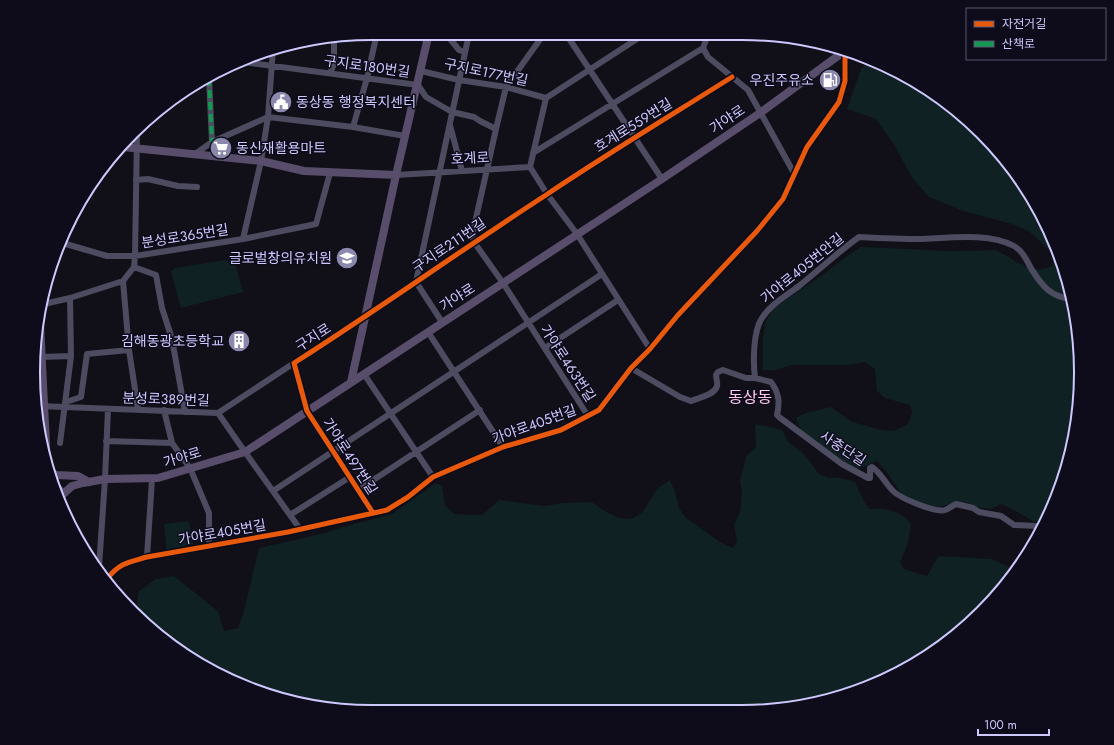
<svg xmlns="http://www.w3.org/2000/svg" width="1114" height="745" viewBox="0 0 1114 745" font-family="Jost,'Noto Sans KR',sans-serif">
  <rect width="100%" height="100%" fill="#111018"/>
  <path fill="#0f2122" d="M868 61 891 68 966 117 1011 166 1046 223 1069 285 1080 351 1078 417 1063 482 1044 523 1034 522 1021 514 1002 504 990 509 975 507 966 503 957 502 936 508 904 498 886 471 877 461 856 470 801 431 796 418 806 413 831 407 852 422 882 430 894 431 908 424 912 413 910 405 885 398 877 391 875 369 865 362 847 365H792L775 370H763V339L765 323 774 308 825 273 851 253 861 247 952 251 996 250 1007 256 1018 263 1039 270 1052 266 1054 255 1030 232 1012 224 963 211 929 197 913 179 893 143 876 119 847 109 861 69Z
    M225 260 236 266 243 292 181 308 171 272 175 268Z
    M755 424 766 426 782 430 788 442 804 454 819 474 829 478H841L855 482 863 499 869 509C888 508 897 510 911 523L908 543 900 562 904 569 927 576 938 556 992 559 1016 570 997 597 948 642 891 677 829 700 763 711 328 709 223 677 148 628 133 609 137 605 139 591 156 579 174 576 218 611 224 631 238 628 244 611 259 548 325 533 354 524 392 514 436 483 442 486 445 505 454 514 482 515 499 500 545 506 563 503 592 502 603 510 619 518 631 519 642 513 657 489 670 480 675 492 679 508 685 517 720 542 733 548 737 542 734 525 740 512 742 494 740 480 746 457 756 447Z
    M189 521 194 549 167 554 164 524Z"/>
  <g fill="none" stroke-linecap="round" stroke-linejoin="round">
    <path stroke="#4c4b60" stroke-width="6" d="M446 34 459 50 465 52
      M544 34 506 87 496 129 472 236 474 242 503 283 588 416
      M566 34 662 179
      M708 35 703 48 708 57 748 90 795 175
      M786 36 788 39 793 38
      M242 62 418 85 426 97 452 112 474 117 480 121 496 129
      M421 71 459 80 506 87 546 98
      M330 73 334 64V39
      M209 78 212 142
      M450 125 462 171
      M353 127 367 78 377 33
      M137 134 135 256 134 267 123 281 129 350 138 409
      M533 153 703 48
      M195 154 212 142 268 117 353 127 405 136
      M530 167 546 98 643 35
      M396 175 530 167 547 194 577 234 650 349
      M136 180 148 179 178 186 197 187
      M243 239 261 161 268 117 273 49
      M59 242 107 256H135L243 239 316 224 330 173
      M134 267 156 275 162 308 172 339 185 412
      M44 304 70 298 123 281
      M442 322 416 282 469 34
      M428 332 503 447
      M545 348 618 300
      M41 357 71 356
      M631 368 680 397 691 401C698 398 715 395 717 386 718 383 716 378 716 375L718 372 723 370 746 378H755C753 362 753 331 762 318 771 304 786 296 799 286 819 270 838 252 859 237 879 238 899 239 920 239 947 238 990 232 1014 246 1023 251 1027 261 1032 270 1043 287 1051 297 1072 299
      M364 374 433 477
      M755 378 771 382C779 393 780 402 777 415L779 417 842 464 868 478H870V468L872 467C881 473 885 483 893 491 900 498 935 513 945 510 948 509 952 506 956 504L973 508 979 512 1001 516 1014 525 1036 526 1040 532
      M66 402 81 397 87 354 129 350
      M39 406 218 413 245 452 300 529
      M164 410 172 443 190 468 209 513V547
      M218 413 294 363
      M106 441 172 443
      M60 443 71 356 70 298
      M358 490 480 410
      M273 491 602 274
      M373 513 307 411 294 363C379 309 461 250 546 195 607 154 670 116 732 77
      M290 515 350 477
      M147 557 152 479
      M99 567 105 479 108 409
      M108 578C119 563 130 562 147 557L288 532 387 510 408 497 433 477 503 447 561 430 599 410 631 368 650 349 678 315 757 231 783 199 807 147 839 102 845 81V54"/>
    <path stroke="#584d6a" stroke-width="8" d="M123 147 261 161 304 171 396 175
      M40 323 47 465
      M351 382 396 175 429 33
      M49 472 56 475 78 476 89 482
      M55 485 63 494
      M60 497 72 486 83 483 105 479 158 478 245 452 662 179 760 113 842 53"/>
    <path stroke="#139951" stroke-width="4" stroke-dasharray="8 4" stroke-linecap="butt" d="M242 62 252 63
      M209 78 212 142"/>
    <g stroke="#0e0c1b" stroke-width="8">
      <path id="cycleway" d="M373 513 307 411 294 363C379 309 461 250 546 195 607 154 670 116 732 77
        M108 578C119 563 130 562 147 557L288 532 387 510 408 497 433 477 503 447 561 430 599 410 631 368 650 349 678 315 757 231 783 199 807 147 839 102 845 81V54"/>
    </g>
    <use href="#cycleway" stroke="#e8590c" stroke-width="5"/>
  </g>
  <defs>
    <g id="fuel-disc" transform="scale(1.15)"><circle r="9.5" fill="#8b88ad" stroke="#0e0c1b"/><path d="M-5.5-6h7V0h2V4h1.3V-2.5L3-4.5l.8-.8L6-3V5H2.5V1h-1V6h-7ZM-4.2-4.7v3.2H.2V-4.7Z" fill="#fff"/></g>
    <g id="civic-disc" transform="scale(1.15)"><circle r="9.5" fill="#8b88ad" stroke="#0e0c1b"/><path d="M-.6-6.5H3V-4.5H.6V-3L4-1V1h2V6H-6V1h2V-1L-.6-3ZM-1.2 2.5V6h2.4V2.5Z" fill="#fff"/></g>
    <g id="supermarket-disc" transform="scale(1.15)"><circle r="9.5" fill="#8b88ad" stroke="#0e0c1b"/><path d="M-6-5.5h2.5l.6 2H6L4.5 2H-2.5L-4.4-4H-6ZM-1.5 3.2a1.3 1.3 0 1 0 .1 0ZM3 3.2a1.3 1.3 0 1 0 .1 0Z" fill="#fff"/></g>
    <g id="school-disc" transform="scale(1.15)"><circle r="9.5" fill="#8b88ad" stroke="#0e0c1b"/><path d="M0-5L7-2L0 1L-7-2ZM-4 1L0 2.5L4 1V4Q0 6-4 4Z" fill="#fff"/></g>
    <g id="building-disc" transform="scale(1.15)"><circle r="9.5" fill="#8b88ad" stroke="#0e0c1b"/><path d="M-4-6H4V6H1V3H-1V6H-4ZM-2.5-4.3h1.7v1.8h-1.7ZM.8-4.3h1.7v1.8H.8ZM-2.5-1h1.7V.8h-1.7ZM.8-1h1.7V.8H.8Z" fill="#fff"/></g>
  </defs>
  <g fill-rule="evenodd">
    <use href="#fuel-disc" x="830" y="80"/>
    <use href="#civic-disc" x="281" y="102"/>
    <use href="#supermarket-disc" x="221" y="148"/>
    <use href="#school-disc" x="347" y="258"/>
    <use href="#building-disc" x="239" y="341"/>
  </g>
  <g text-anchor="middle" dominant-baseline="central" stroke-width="3" stroke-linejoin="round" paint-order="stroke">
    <g font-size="14" fill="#cdc8fd" stroke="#0e0c1b">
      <text transform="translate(367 66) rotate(8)">구지로180번길</text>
      <text transform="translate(486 72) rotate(12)">구지로177번길</text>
      <text transform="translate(727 119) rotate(-34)">가야로</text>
      <text transform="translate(633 125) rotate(-32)">호계로559번길</text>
      <text transform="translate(470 158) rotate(-3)">호계로</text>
      <text transform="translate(185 236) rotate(-9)">분성로365번길</text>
      <text transform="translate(449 245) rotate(-34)">구지로211번길</text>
      <text transform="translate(802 268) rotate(-39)">가야로405번안길</text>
      <text transform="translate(457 297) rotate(-33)">가야로</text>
      <text transform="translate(313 337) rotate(-33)">구지로</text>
      <text transform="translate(568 363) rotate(57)">가야로463번길</text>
      <text transform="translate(166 399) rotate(2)">분성로389번길</text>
      <text transform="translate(534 424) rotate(-20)">가야로405번길</text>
      <text transform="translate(843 448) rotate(33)">사충단길</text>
      <text transform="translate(350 456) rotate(57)">가야로497번길</text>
      <text transform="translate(182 457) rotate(-17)">가야로</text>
      <text transform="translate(222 532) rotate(-10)">가야로405번길</text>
    </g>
    <g font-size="14" fill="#cdc8fd" stroke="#0e0c1b" text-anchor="end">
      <text x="814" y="80">우진주유소</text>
      <text x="296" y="102" text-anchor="start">동상동 행정복지센터</text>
      <text x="236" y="148" text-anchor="start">동신재활용마트</text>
      <text x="332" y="258">글로벌창의유치원</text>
      <text x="224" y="341">김해동광초등학교</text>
    </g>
    <g font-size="16" fill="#fdcaeb" stroke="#0e0c1b">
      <text x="750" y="397">동상동</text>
    </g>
  </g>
  <path d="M0 0H1114V745H0ZM372 40H742A332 332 0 0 1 1074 372V373A332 332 0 0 1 742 705H372A332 332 0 0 1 40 373V372A332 332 0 0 1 372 40Z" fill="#0e0c1b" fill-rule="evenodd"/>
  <path fill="none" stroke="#cdc8fd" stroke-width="2" d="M372 40H742A332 332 0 0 1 1074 372V373A332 332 0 0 1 742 705H372A332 332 0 0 1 40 373V372A332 332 0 0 1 372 40Z"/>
  <rect x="966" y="8" width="140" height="52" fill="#0e0c1b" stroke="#5a5775"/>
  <rect x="974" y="21" width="20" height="6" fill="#e8590c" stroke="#5a5775"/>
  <text x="1002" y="28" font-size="12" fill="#cdc8fd">자전거길</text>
  <rect x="974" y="41" width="20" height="6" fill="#139951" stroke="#5a5775"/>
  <text x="1002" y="48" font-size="12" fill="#cdc8fd">산책로</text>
  <path d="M978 729v6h71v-6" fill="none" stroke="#cdc8fd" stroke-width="2"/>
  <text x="984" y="729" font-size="12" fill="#cdc8fd" stroke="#0e0c1b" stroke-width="3" paint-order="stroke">100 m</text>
</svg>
